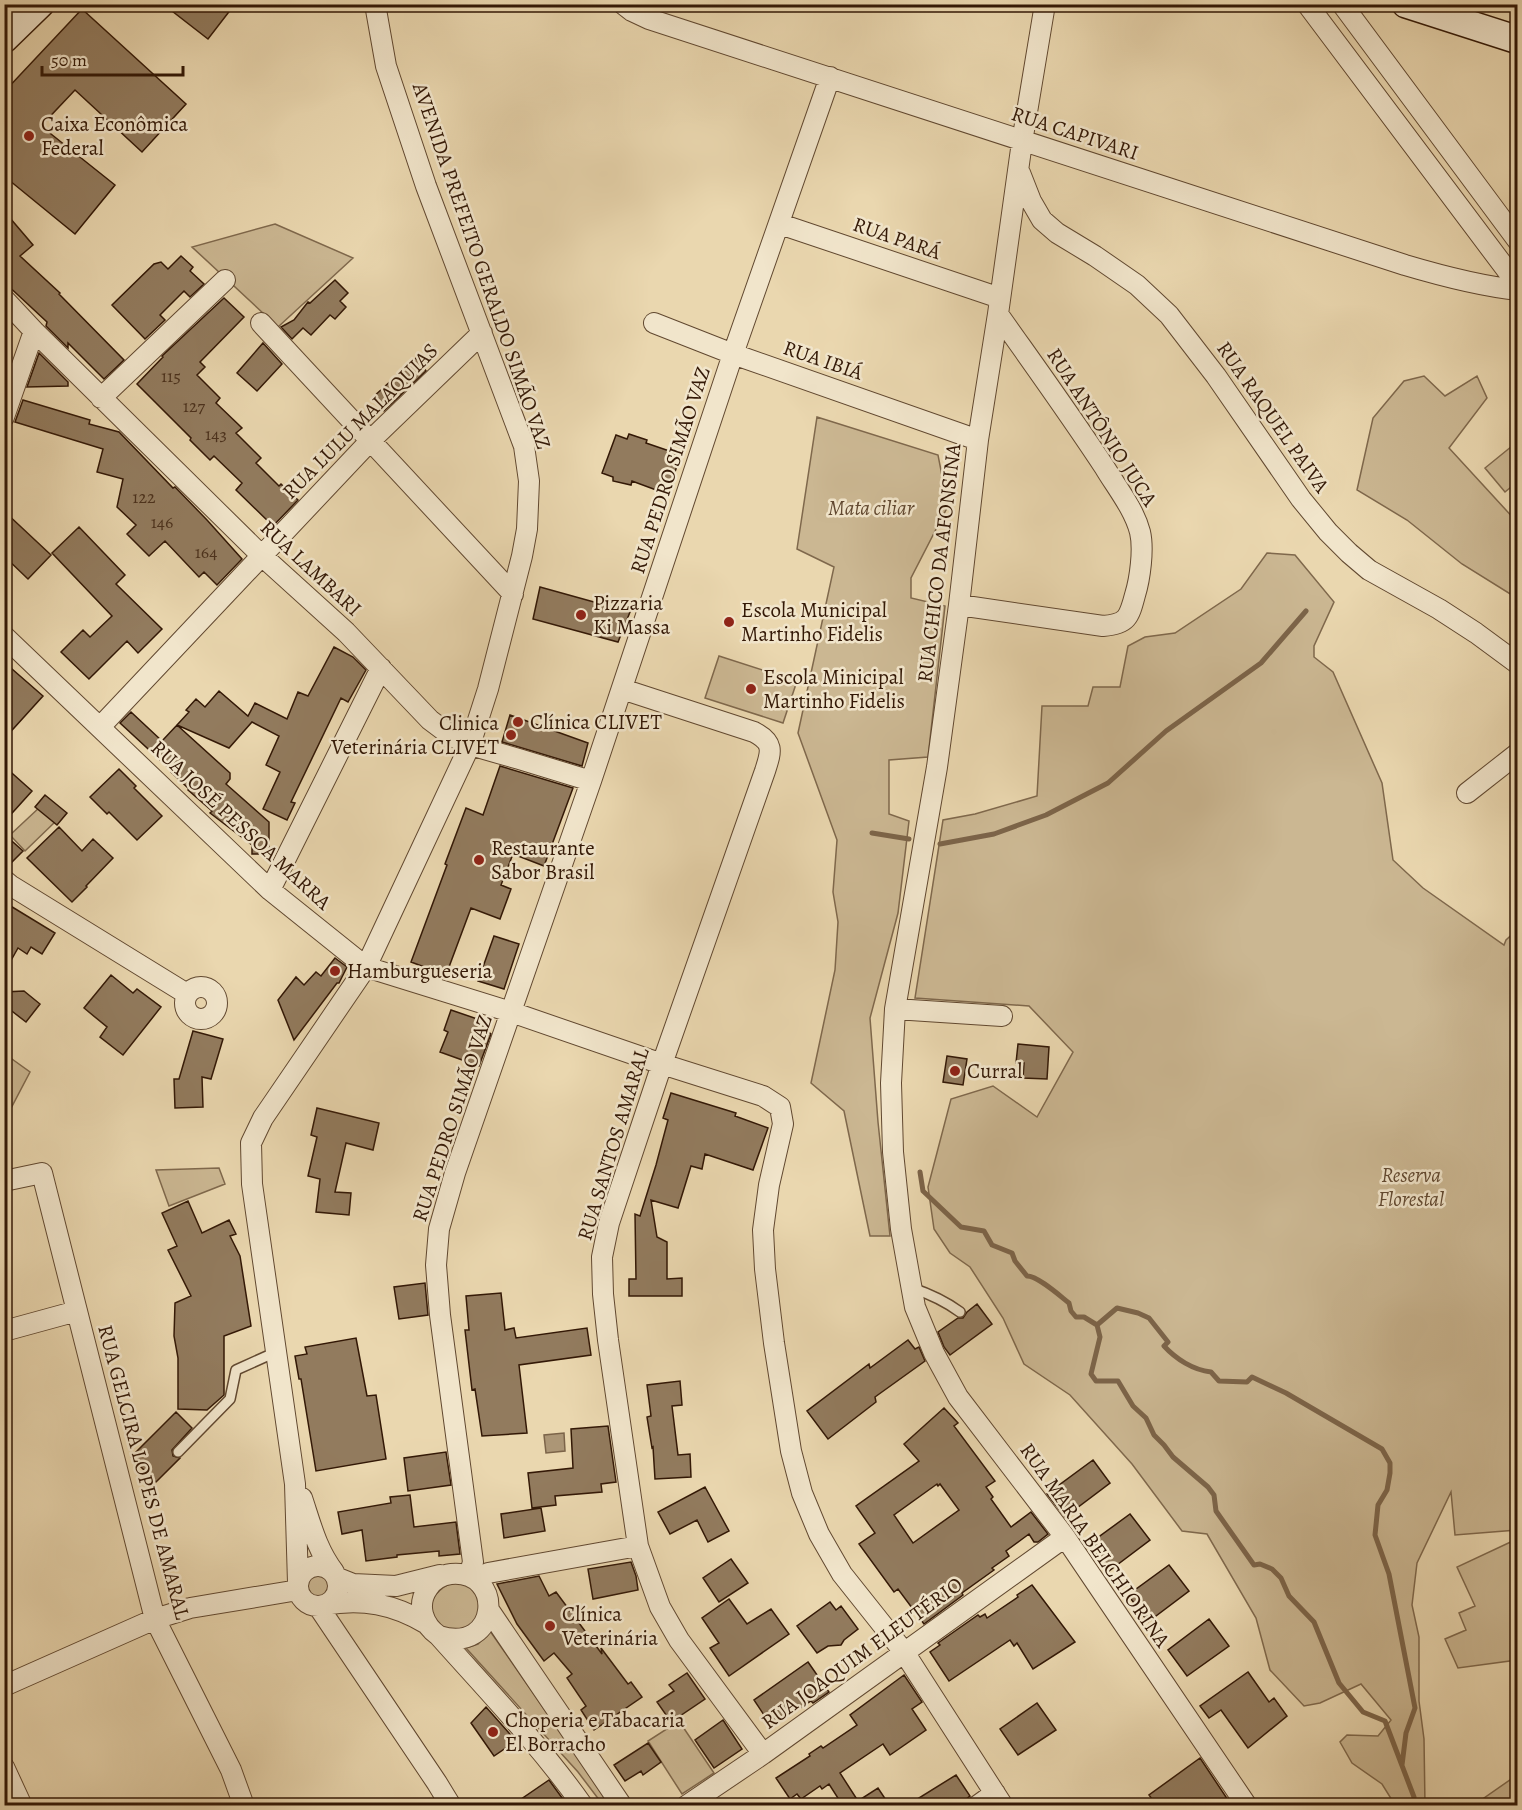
<svg xmlns="http://www.w3.org/2000/svg" width="1522" height="1810" viewBox="0 0 1522 1810" font-family="Alegreya,serif">
  <rect width="100%" height="100%" fill="#ead7af"/>
  <filter id="stains"><feTurbulence type="fractalNoise" baseFrequency=".00333" numOctaves="4"/><feColorMatrix values="0 0 0 0 .2 0 0 0 0 .09 0 0 0 0 .02 0 0 0 .5 -.17"/></filter>
  <radialGradient id="worn" r=".72"><stop offset=".6" stop-color="#630" stop-opacity="0"/><stop offset="1" stop-color="#630" stop-opacity=".3"/></radialGradient>
  <path fill="#cbb792" stroke="#7f684c" stroke-width="1.5" d="M275 224 353 258 278 327 192 247Z
    M1424 376 1445 396 1477 376 1487 398 1449 448 1517 522V633L1515 631 1512 595 1462 564 1407 520 1357 490 1373 418 1404 381Z
    M817 417 938 455 948 506 911 578V598L945 606 928 757 889 760V814L909 821 898 913 870 1018 878 1122 890 1236H870L844 1111 811 1083 835 970 838 922 833 892 837 840 798 733 834 567 797 549Z
    M1517 442V482L1505 492 1485 468Z
    M1267 553 1295 555 1334 602 1314 646V657L1333 672 1382 783 1393 860 1423 888 1504 945 1506 940 1517 930V1530L1455 1535 1451 1492 1417 1563 1412 1605 1419 1637V1701L1424 1739 1425 1805H1395L1382 1784 1352 1763 1340 1742 1347 1735 1378 1736 1391 1720 1361 1684 1320 1703 1304 1706 1270 1670 1256 1618 1207 1534 1182 1531 1132 1464 1070 1395 1024 1364 1003 1318 970 1267 950 1253 934 1229 928 1187 951 1099 993 1086 1037 1117 1073 1052 1029 1006 915 998 943 820 975 814 1037 796 1042 706H1088L1093 687H1120L1128 646 1145 637 1175 633 1241 589Z
    M719 656 797 681 783 723 705 698Z
    M41 806 56 821 25 851 10 835Z
    M5 1054 30 1072 9 1112 5 1113Z
    M219 1168 225 1184 169 1206 156 1170Z
    M1517 1539V1660L1458 1668 1445 1639 1466 1630 1459 1613 1475 1606 1457 1567Z
    M317 1571 327 1574C331 1582 335 1587 330 1596L313 1601 305 1594C305 1583 304 1575 317 1571Z
    M454 1582 462 1583 477 1591 482 1615 465 1632 442 1628C439 1624 435 1620 433 1616 426 1600 440 1587 454 1582Z
    M490 1631 611 1805H603L578 1772 466 1648 478 1644Z
    M679 1721 714 1773 682 1794 648 1741Z
    M1517 1775V1805H1474Z"/>
  <path fill="#ac9676" stroke="#7c6449" stroke-width="1.5" d="M564 1433 565 1451 546 1453 544 1435Z"/>
  <g fill="none" stroke-linecap="round" stroke-linejoin="round">
    <path stroke="#7c6449" stroke-width="5" d="M872 833 909 839
      M940 844 994 834 1046 815 1108 783 1166 731 1261 663 1306 611
      M920 1172 923 1191 961 1227 984 1231 992 1245 1012 1253 1015 1261 1027 1276C1038 1276 1060 1296 1069 1303L1071 1311 1076 1317H1084L1097 1325 1117 1308 1138 1313 1149 1318 1168 1342 1164 1346C1176 1359 1193 1370 1211 1372L1219 1381 1247 1382 1252 1377 1286 1393 1382 1449 1390 1463V1473L1387 1490 1378 1505 1375 1535 1389 1574 1415 1708 1406 1733 1402 1765
      M1097 1325 1100 1337 1091 1374 1096 1381H1118L1133 1406 1146 1418 1154 1435 1164 1445 1173 1457 1208 1487 1214 1495 1216 1511 1254 1565 1260 1564 1272 1569 1281 1578 1289 1596 1314 1622 1339 1683 1363 1712 1385 1721 1414 1797V1806"/>
  </g>
  <path fill="#927b5e" stroke="#331806" stroke-width="1.5" fill-rule="evenodd" d="M163 4H235L208 39Z
    M82 9 186 104 142 152 75 90 41 126 115 185 75 234 4 176V92Z
    M4 211 33 245 20 256 60 293 59 294 124 360 104 379 68 343V348L46 326 47 322 4 282Z
    M181 256 193 267 190 271 204 284 190 297 184 291 160 315 165 320 145 339 112 305 154 264 161 262 168 269Z
    M335 280 348 293 340 301 346 307 335 319 330 315 311 335 303 328 292 339 281 327 294 320 308 302 310 303Z
    M224 298 244 317 200 362 205 367 197 375 220 398 216 403 242 428 236 433 261 458 256 463 279 486 281 484 298 500 273 526 236 490 242 483 214 456 210 460 190 440 191 438 137 384 163 357 162 356Z
    M263 343 282 364 257 391 237 373Z
    M39 353 68 382V386L27 387Z
    M416 358 426 371 384 411 372 398Z
    M23 400 90 420 89 424 119 432 173 488 175 487 207 520 242 559 217 585 204 572 199 577 165 541 149 556 127 534 136 525 117 507 123 479 97 472 103 449 15 422Z
    M629 434 647 440 646 443 681 455 667 494 632 481 631 485 613 481V477L602 473 616 435 627 439Z
    M4 511 51 555 28 579 4 556Z
    M79 527 125 575 116 584 162 629 138 653 127 641 89 679 61 652 83 630 90 637 112 616 52 553Z
    M540 587 630 612 618 642 533 619Z
    M334 647 353 657 366 670 348 702 341 698 291 802 295 803 287 820 263 809 280 772 266 765 279 736 252 722 229 748 177 725 189 712 186 710 196 699 205 707 219 691 248 716 255 703 287 719 298 692 308 696Z
    M4 662 43 696 4 739Z
    M131 712 162 741 177 725 230 773V779L226 784 269 822V854H252V845L210 813 212 811 188 790 189 789 171 772 172 771 120 723Z
    M510 715 588 743 582 766 502 742Z
    M4 766 32 791 4 822Z
    M500 766 573 788 544 866 513 854 501 885 511 889 500 919 471 908 446 975 411 962 447 865 445 864 466 808 483 815Z
    M119 769 136 786 134 788 162 816 137 840 109 812 107 814 90 797Z
    M45 795 67 813 57 825 35 807Z
    M59 827 82 851 93 839 113 858 86 886 87 887 72 902 27 858Z
    M4 834 23 851 6 868H4Z
    M4 902 55 933 42 954 31 947 27 954 18 948 4 973Z
    M494 936 519 944 504 989 478 981Z
    M335 958 347 967 339 983H337L294 1040 278 1000 296 977 304 985 316 972 321 976Z
    M111 975 133 993 137 989 161 1007 123 1055 100 1037 107 1027 84 1008Z
    M24 991 40 1004 26 1022 4 1005V992Z
    M451 1010 489 1023 486 1030 491 1034 479 1066 440 1052 448 1032 444 1030Z
    M193 1031 223 1039 211 1079 202 1077 203 1107 175 1108 174 1079H179Z
    M1018 1044 1049 1047 1047 1079 1023 1078 1024 1063H1016Z
    M947 1056 967 1059 963 1085 943 1082Z
    M671 1093 736 1113 735 1116 768 1128 753 1170 705 1154 702 1169 691 1166 678 1208 651 1200 657 1237 667 1242V1279L682 1278V1296H629V1279H636L635 1214 640 1216 656 1165 668 1120 663 1118Z
    M317 1108 379 1123 373 1150 346 1143 335 1192 351 1193 349 1215 316 1212 320 1179 308 1176 317 1137 311 1135Z
    M188 1201 202 1233 229 1220 236 1234 230 1236 240 1256 251 1326 224 1336V1395L207 1410 178 1409V1358L174 1336 175 1303 191 1296 168 1250 177 1246 162 1213Z
    M425 1283 428 1315 399 1319 394 1287Z
    M501 1293 505 1330 514 1328 516 1338 587 1328 591 1355 519 1365 527 1433 482 1436 475 1389 472 1390 465 1330H469L466 1296Z
    M977 1304 992 1324 950 1355 944 1347 938 1332 958 1318H963L967 1312Z
    M356 1338 367 1396 376 1395 386 1459 316 1471 301 1379H299L295 1356 307 1354 305 1347Z
    M908 1340 915 1349 919 1347 925 1361 875 1397 876 1402 828 1439 807 1411 869 1364 870 1368Z
    M680 1381 682 1405 672 1406 678 1455 690 1454 691 1477 655 1479 653 1447 652 1448 647 1417 651 1416 647 1385Z
    M944 1408 958 1423 954 1426 995 1481 986 1487 993 1497 991 1499 1011 1527 1031 1512 1048 1534 1038 1542H1034L1029 1534 1006 1551 1009 1556 992 1568 994 1570 962 1593 963 1595 924 1624 898 1589 894 1592 859 1544 875 1533 856 1506 919 1461 904 1444ZM937 1484 938 1486 940 1484 959 1510 913 1543 894 1515Z
    M176 1412 192 1428 172 1450 173 1456 180 1458 156 1482 131 1457Z
    M608 1426 616 1482 601 1484 602 1492 555 1496 556 1505 532 1508 528 1473 573 1468 571 1429Z
    M446 1452 451 1485 408 1491 404 1458Z
    M1093 1460 1110 1483 1065 1517 1047 1494Z
    M705 1487 729 1531 708 1542 697 1520 670 1534 658 1512Z
    M410 1495 414 1527 456 1522 460 1554 439 1556V1551L397 1555V1557L366 1561 362 1530 342 1534 338 1512 391 1503 390 1497Z
    M541 1508 545 1531 504 1538 501 1514Z
    M1130 1514 1150 1540 1109 1571 1089 1544Z
    M731 1559 748 1583 719 1602 703 1578Z
    M631 1562 636 1576 638 1590 593 1599 588 1569Z
    M1169 1565 1189 1591 1148 1622 1128 1595Z
    M539 1576 549 1596 556 1592 602 1654 601 1648 628 1684 631 1682 642 1697 594 1730 581 1710 586 1706 567 1678 572 1674 554 1653 544 1661 517 1624 497 1584Z
    M1032 1585 1075 1642 1033 1669 1017 1643 1014 1646 1010 1640 949 1681 930 1652 940 1645 938 1643 978 1615 980 1617 985 1614 987 1618 1018 1597 1017 1595Z
    M729 1599 747 1624 771 1609 789 1634 729 1676 710 1648 719 1643 702 1618Z
    M830 1602 836 1610 841 1606 858 1629 844 1640 841 1645 828 1646 817 1653 797 1626Z
    M1209 1619 1229 1646 1187 1676 1168 1650Z
    M808 1662 829 1692 813 1703 811 1701 772 1727 754 1700Z
    M1248 1672 1269 1702 1274 1698 1287 1716 1248 1748 1221 1710 1209 1718 1200 1706Z
    M687 1673 705 1699 671 1722 657 1702 674 1691 669 1685Z
    M904 1675 922 1702 912 1709 926 1730 890 1755 883 1744 840 1773 858 1801 878 1788 890 1806H843L829 1784 822 1789 820 1786 801 1799 797 1794 790 1799 776 1778 810 1756 809 1754 821 1746 823 1748 857 1725 850 1715Z
    M1037 1703 1056 1730 1018 1755 1000 1729Z
    M486 1707 516 1741 494 1756 471 1723Z
    M723 1720 742 1749 714 1768 695 1740Z
    M648 1743 661 1762 643 1775 641 1771 625 1781 614 1765Z
    M1200 1758 1232 1806H1157L1149 1795Z
    M956 1775 970 1796 957 1806H906Z
    M549 1780 568 1806H511Z"/>
  <g fill="none" stroke-linecap="round" stroke-linejoin="round">
    <g stroke="#614830" stroke-width="12">
      <path id="service" d="M912 1288C930 1294 945 1301 960 1312
        M178 1452 230 1399 236 1370 276 1352"/>
    </g>
    <g stroke="#614830" stroke-width="22">
      <path id="minor" d="M623 4 632 11 649 19 1405 265C1442 276 1479 286 1518 290
        M1045 4 1022 142 998 314 978 440 959 605 937 767 895 1009 891 1083 893 1152 901 1229 915 1307 934 1353 958 1397 1065 1537 1247 1806
        M1307 4 1518 285
        M1342 4 1518 241
        M1020 173 1031 201 1042 220 1057 233 1095 256 1137 285 1169 315 1216 376 1301 499 1328 532 1349 553 1369 570 1439 609 1476 633 1518 664
        M780 224 1000 298
        M4 299 34 331 261 555 346 632 430 720 450 735 470 745 519 759 591 781
        M261 323 513 594
        M654 323 733 354 978 440
        M101 398 225 280
        M4 417 34 331
        M959 605 1103 626C1127 624 1129 618 1135 595 1140 579 1144 549 1140 532 1134 509 1117 488 1105 468 1071 416 1034 365 998 314
        M4 636 270 890 366 967 511 1012 662 1064 763 1096 780 1107 783 1124 769 1185 763 1230 765 1269 774 1343 791 1451 802 1493 819 1534 842 1574 904 1652 1003 1806
        M622 689 754 732C775 743 771 752 765 771L662 1064 609 1223 602 1257 603 1294 608 1340 638 1546 660 1607 679 1640 763 1754
        M100 727 371 440 482 333
        M1467 793 1518 753
        M4 880 10 885 187 994
        M270 890 381 668
        M185 1003a16 16 0 1 1 32 0a16 16 0 1 1-32 0Z
        M895 1009 1002 1016
        M4 1181 42 1173 155 1619 231 1770 244 1806
        M4 1331 77 1311
        M302 1498C311 1525 317 1550 334 1572
        M298 1586a20 20 0 1 1 40 0a20 20 0 1 1-40 0Z
        M469 1576 473 1562 440 1315 436 1265 439 1229 455 1173 591 781 733 354 830 77
        M338 1578 353 1584 396 1586 440 1575
        M478 1581 488 1573 638 1546
        M298 1583 295 1484 252 1184 251 1143 263 1118 366 967 470 745 488 689 522 556 527 529 529 481 524 446 426 186 386 66 375 4
        M324 1605C362 1598 394 1604 427 1624
        M318 1606 437 1783 451 1806
        M489 1610 622 1806
        M439 1636C500 1655 505 1569 451 1574 442 1575 433 1580 428 1588 416 1605 423 1625 439 1636 488 1691 540 1745 583 1806
        M4 1686 155 1619 190 1608 298 1590
        M4 1767 22 1806
        M686 1806 763 1754 1065 1537
        M977 1806 995 1793"/>
    </g>
    <g stroke="#331806" stroke-width="30">
      <path id="secondary" d="M1406 4 1518 40
        M4 39 40 4"/>
    </g>
    <path stroke="#331806" stroke-width="3" stroke-dasharray="1.5 3" stroke-linecap="butt" d="M1368 4 1386 10"/>
    <use href="#service" stroke="#f1e5cb" stroke-width="9"/>
    <use href="#minor" stroke="#f1e5cb" stroke-width="20"/>
    <use href="#secondary" stroke="#f1e5cb" stroke-width="27"/>
  </g>
  <g fill="#8f2418" stroke="#f1e5cb" stroke-width="2">
    <circle cx="29" cy="136" r="6"/>
    <circle cx="581" cy="615" r="6"/>
    <circle cx="729" cy="622" r="6"/>
    <circle cx="751" cy="689" r="6"/>
    <circle cx="518" cy="722" r="6"/>
    <circle cx="511" cy="735" r="6"/>
    <circle cx="479" cy="860" r="6"/>
    <circle cx="335" cy="971" r="6"/>
    <circle cx="955" cy="1071" r="6"/>
    <circle cx="550" cy="1626" r="6"/>
    <circle cx="493" cy="1732" r="6"/>
  </g>
  <g text-anchor="middle" dominant-baseline="central" stroke-width="5" stroke-linejoin="round" paint-order="stroke">
    <g font-size="18" fill="#4b311c">
      <text x="171" y="376">115</text>
      <text x="194" y="406">127</text>
      <text x="216" y="434">143</text>
      <text x="144" y="497">122</text>
      <text x="162" y="522">146</text>
      <text x="206" y="552">164</text>
    </g>
    <g font-size="21" fill="#331806" stroke="#f1e5cb" text-anchor="start">
      <text x="41" y="124">Caixa Econômica<tspan x="41" dy="24">Federal</tspan></text>
      <text x="593" y="603">Pizzaria<tspan x="593" dy="24">Ki Massa</tspan></text>
      <text x="741" y="610">Escola Municipal<tspan x="741" dy="24">Martinho Fidelis</tspan></text>
      <text x="763" y="677">Escola Minicipal<tspan x="763" dy="24">Martinho Fidelis</tspan></text>
      <text x="530" y="722">Clínica CLIVET</text>
      <text x="499" y="723" text-anchor="end">Clinica<tspan x="499" dy="24">Veterinária CLIVET</tspan></text>
      <text x="491" y="848">Restaurante<tspan x="491" dy="24">Sabor Brasil</tspan></text>
      <text x="347" y="971">Hamburgueseria</text>
      <text x="967" y="1071">Curral</text>
      <text x="562" y="1614">Clínica<tspan x="562" dy="24">Veterinária</tspan></text>
      <text x="505" y="1720">Choperia e Tabacaria<tspan x="505" dy="24">El Borracho</tspan></text>
    </g>
    <g font-size="21" fill="#331806" stroke="#f1e5cb">
      <text transform="translate(1075 133) rotate(18)">RUA CAPIVARI</text>
      <text transform="translate(897 238) rotate(19)">RUA PARÁ</text>
      <text transform="translate(482 266) rotate(71)">AVENIDA PREFEITO GERALDO SIMÃO VAZ</text>
      <text transform="translate(823 360) rotate(19)">RUA IBIÁ</text>
      <text transform="translate(1273 417) rotate(55)">RUA RAQUEL PAIVA</text>
      <text transform="translate(360 421) rotate(-45)">RUA LULU MALAQUIAS</text>
      <text transform="translate(1102 427) rotate(57)">RUA ANTÔNIO JUCA</text>
      <text transform="translate(670 470) rotate(-72)">RUA PEDRO SIMÃO VAZ</text>
      <text transform="translate(939 563) rotate(-83)">RUA CHICO DA AFONSINA</text>
      <text transform="translate(311 568) rotate(43)">RUA LAMBARI</text>
      <text transform="translate(241 825) rotate(43)">RUA JOSÉ PESSOA MARRA</text>
      <text transform="translate(452 1118) rotate(-72)">RUA PEDRO SIMÃO VAZ</text>
      <text transform="translate(613 1144) rotate(-73)">RUA SANTOS AMARAL</text>
      <text transform="translate(144 1472) rotate(75)">RUA GELCIRA LOPES DE AMARAL</text>
      <text transform="translate(1095 1545) rotate(55)">RUA MARIA BELCHIORINA</text>
      <text transform="translate(862 1653) rotate(-36)">RUA JOAQUIM ELEUTÉRIO</text>
    </g>
    <g font-size="21" font-style="italic" fill="#614830" stroke="#f1e5cb">
      <text x="871" y="508">Mata ciliar</text>
      <text x="1411" y="1175">Reserva<tspan x="1411" dy="24">Florestal</tspan></text>
    </g>
  </g>
  <rect width="1522" height="1810" fill="none" stroke="#ead7af" stroke-width="24"/>
  <rect x="6" y="6" width="1510" height="1798" fill="none" stroke="#331806" stroke-width="3"/>
  <rect x="12" y="12" width="1498" height="1786" fill="none" stroke="#331806" stroke-width="1.5"/>
  <path d="M42 66v9h141v-9" fill="none" stroke="#331806" stroke-width="3"/>
  <text x="51" y="66" font-size="18" fill="#331806" stroke="#f1e5cb" stroke-width="4.5" paint-order="stroke">50 m</text>
  <rect width="100%" height="100%" filter="url(#stains)"/>
  <rect width="100%" height="100%" fill="url(#worn)"/>
</svg>
